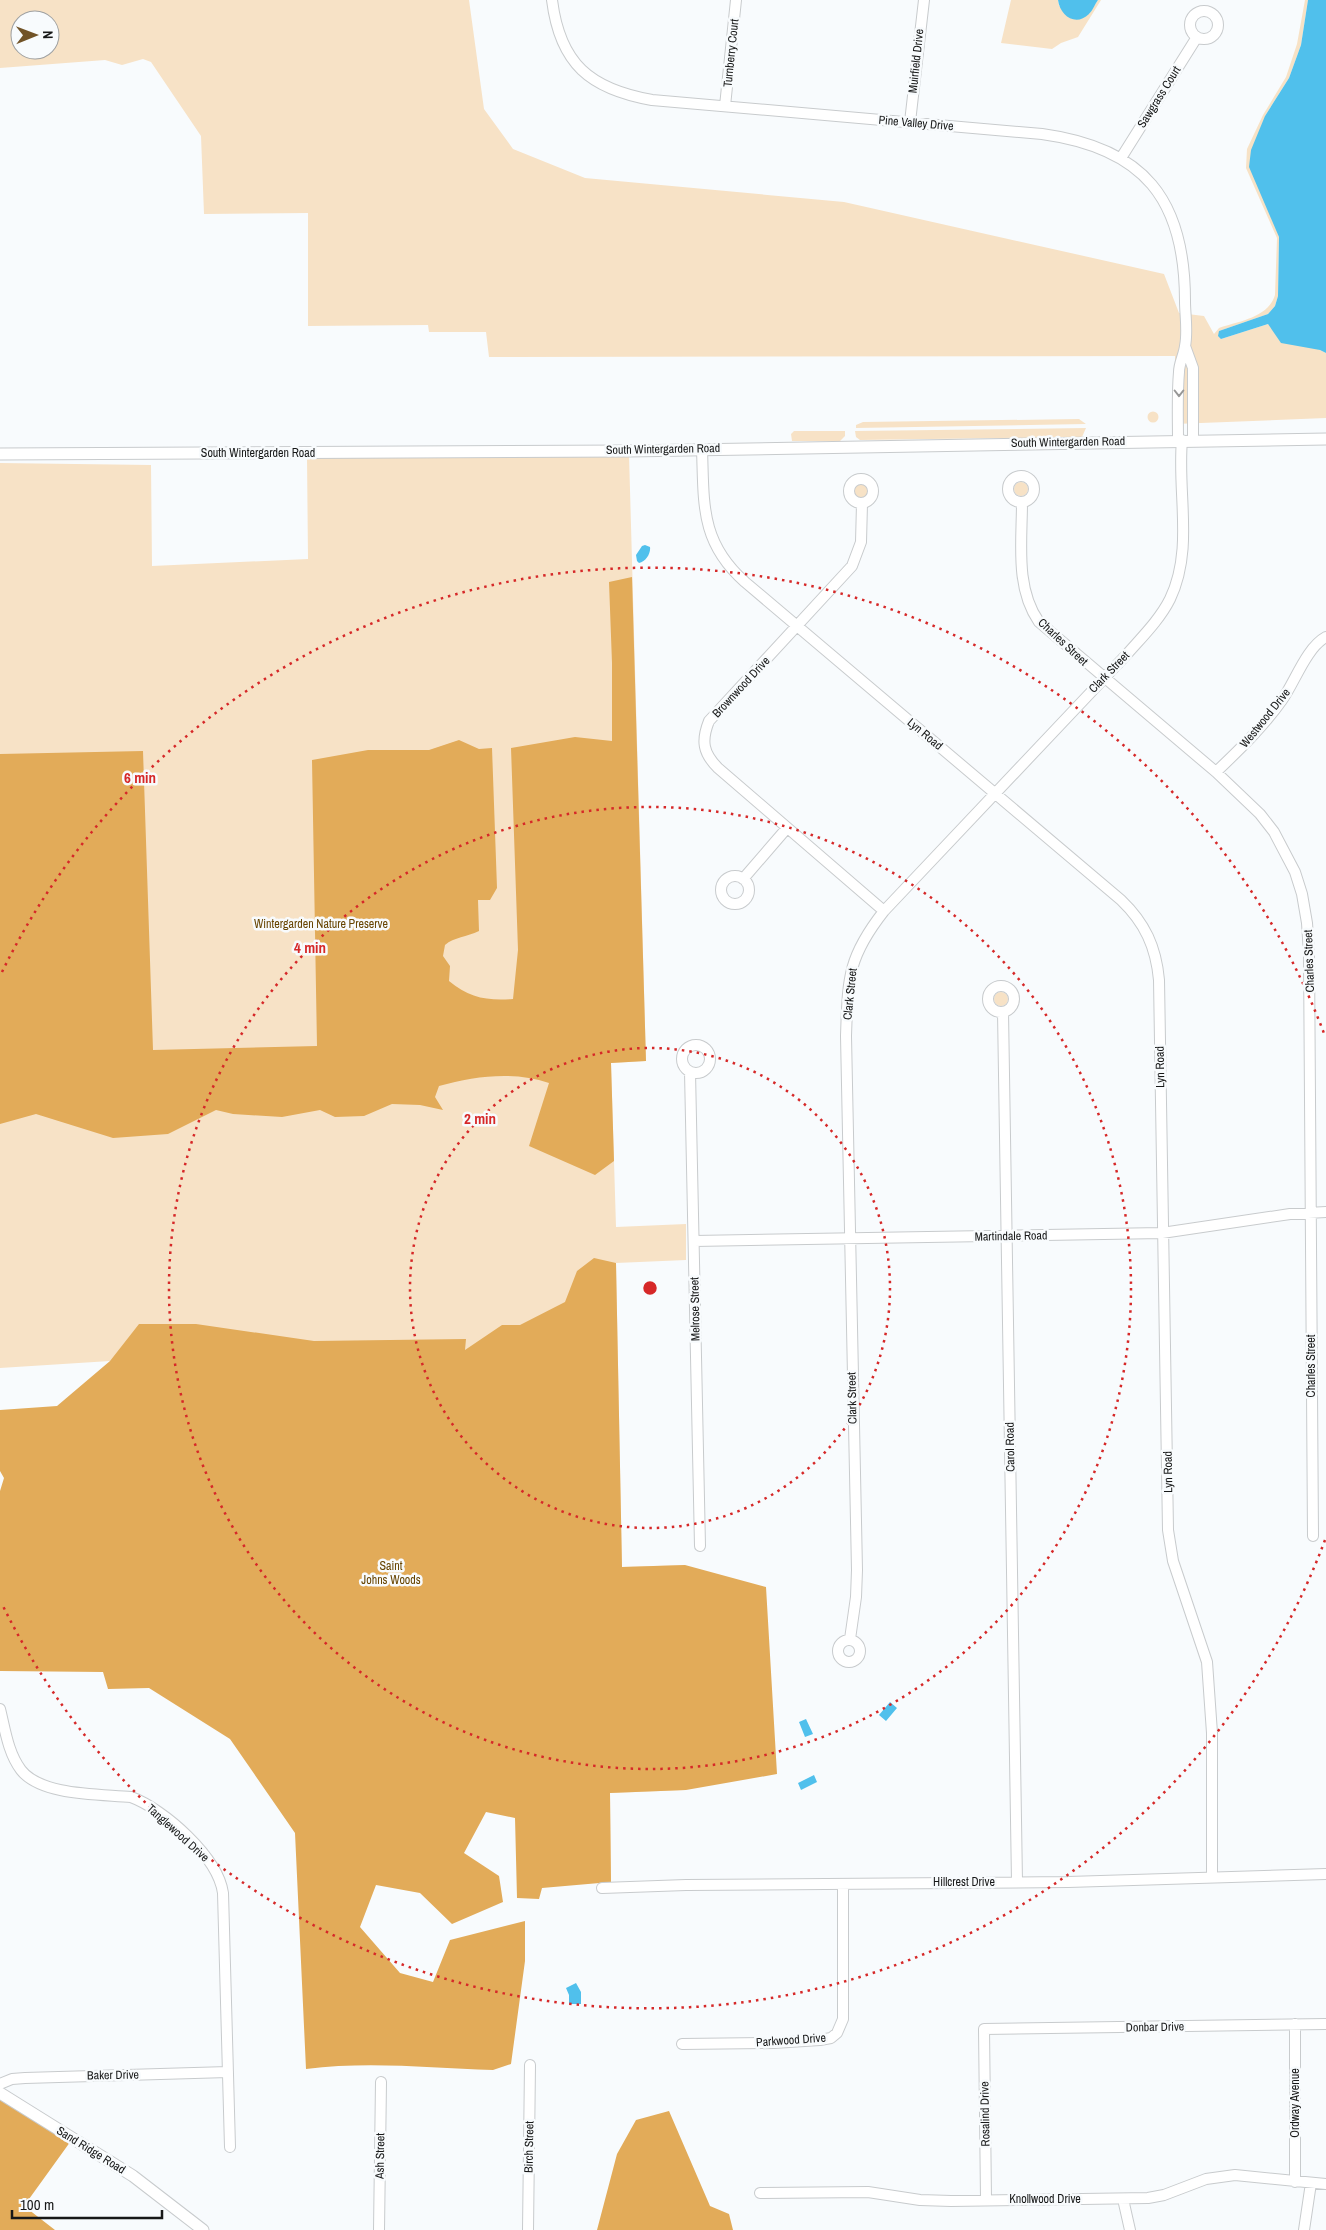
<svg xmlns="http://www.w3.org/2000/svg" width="1326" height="2230" viewBox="0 0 1326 2230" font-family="'Archivo Narrow',sans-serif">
  <rect width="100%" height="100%" fill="#f8fbfd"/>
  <path fill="#f7e2c6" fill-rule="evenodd" d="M0 0H469L484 109 513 149 585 178 844 202 1164 274 1179 313 1204 316 1214 334 1219 328C1239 321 1268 318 1275 295L1277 238 1246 168 1247 149 1263 115 1286 77 1297 44 1305 0H1308L1301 45 1289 78 1265 116 1273 219 1279 237 1278 296 1275 306 1268 314 1219 331 1221 339 1268 324 1326 353V418L1175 424V356L489 357 486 332H429L428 325 308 326V213L204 214 201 136 151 62 143 59 122 65 105 60 0 68ZM20 20H50V50H20Z
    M1011 0H1058L1059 6 1089 14 1098 0H1101L1078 37 1061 43 1052 49 1001 43Z
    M1147.5 417a5.5 5.5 0 1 1 11 0a5.5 5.5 0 1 1-11 0Z
    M1079 419 1086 424 856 428V425L863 422Z
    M1086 428 1082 437 860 440 856 437 855 431Z
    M794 431H845V436L840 441H792L791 434Z
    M629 454 646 1061 611 1063 616 1227 686 1224V1260L616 1263 622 1567 685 1565 686 1790 610 1793 611 1882 520 1885 519 1792 110 1361 0 1368V463L151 465 152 566 308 559 307 457Z
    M1014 489a7 7 0 1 1 14 0a7 7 0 1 1-14 0Z
    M854 491a7 7 0 1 1 14 0a7 7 0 1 1-14 0Z
    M994 999a7 7 0 1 1 14 0a7 7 0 1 1-14 0Z"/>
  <path fill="#e2ab59" d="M632 577 646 1061 611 1063 614 1161 595 1175 529 1146 549 1083C514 1071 475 1076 439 1086L435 1097 443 1110 420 1105 392 1104 364 1116 335 1117 320 1110 282 1117 233 1114 216 1110 168 1134 113 1138 36 1114 0 1124V754L143 751 153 1050 317 1046 312 760 368 750H429L459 740 479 749 492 748 497 888 490 900H478L479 931C467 937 454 937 445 945L443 956 450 966 449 981C469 998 488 1001 513 999L518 950 511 748 575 737 612 741V663L609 582Z
    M594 1258 616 1263 622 1567 685 1565 766 1587 777 1774 686 1790 610 1793 611 1882 542 1888 539 1899 517 1898 515 1818 486 1812 464 1853 499 1876 503 1902 452 1924 420 1893 376 1885 360 1927 400 1973 433 1982 450 1940 525 1921V1961L511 2064 493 2070C431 2068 368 2061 306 2069L295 1833 230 1739 149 1688 108 1689 103 1672 0 1671V1491L4 1478 0 1471V1410L57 1406 110 1361 139 1324H196L314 1341 466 1339 465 1350 502 1325H520L565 1302 577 1271Z
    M0 2093 73 2138 24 2206 55 2230H0Z
    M669 2111 710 2206 729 2214 733 2230H597L617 2154 636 2120Z"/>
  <path fill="#50c0ec" d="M1058 0H1098C1095 4 1093 10 1089 14 1076 27 1060 16 1058 0Z
    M1308 0H1326V353L1320 350 1281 343 1268 324 1221 339 1218 336 1219 331 1268 314 1275 306 1278 296 1279 237 1249 167 1251 150 1265 116 1289 78 1301 45Z
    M645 545 650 547C651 553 646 562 639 563L637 561 636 555 642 546Z
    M890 1702 897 1708 886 1721 879 1715Z
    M806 1719 813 1734 805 1737 799 1722Z
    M814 1775 817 1782 801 1790 798 1783Z
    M576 1983 581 1992V2004H569V1995L566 1988Z"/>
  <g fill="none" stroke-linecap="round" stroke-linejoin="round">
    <g stroke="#c8cbcd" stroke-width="12">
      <path id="minor" d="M552 0C560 64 590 89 652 100L1042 134C1144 148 1185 199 1185 301 1185 315 1188 332 1185 346 1184 355 1179 363 1179 372 1177 395 1178 418 1178 440
        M1190 25a14 14 0 1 1 28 0a14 14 0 1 1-28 0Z
        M725 106 736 0
        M910 122 924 0
        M1121 158 1197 37
        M1185 346 1193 368V440
        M702 449C704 504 700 542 745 582L1121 900C1145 923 1156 947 1159 980L1168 1530 1173 1561 1207 1662 1212 1733V1877
        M1008 489a13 13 0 1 1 26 0a13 13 0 1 1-26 0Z
        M849 491a12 12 0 1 1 24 0a12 12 0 1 1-24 0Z
        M1022 502C1022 542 1015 588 1039 622L1216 772 1260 814 1274 832 1295 872 1302 894 1307 923 1309 954 1313 1536
        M862 504 861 542 852 566 709 721C701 741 703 753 718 768L884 911
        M1216 772C1239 750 1263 727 1282 700 1295 682 1306 648 1326 637
        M721 890a14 14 0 1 1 28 0a14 14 0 1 1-28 0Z
        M743 879 787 828
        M988 999a13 13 0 1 1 26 0a13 13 0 1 1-26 0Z
        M1003 1012 1017 1882
        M682 1059a14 14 0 1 1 28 0a14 14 0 1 1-28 0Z
        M690 1072 700 1546
        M694 1241 1162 1233 1290 1214 1326 1212
        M850 1639 856 1597 857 1570 846 1036C848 979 847 958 884 911L1128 653C1143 636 1160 619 1170 599 1194 549 1177 493 1182 440
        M838 1651a11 11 0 1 1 22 0a11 11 0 1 1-22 0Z
        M0 1709C5 1729 8 1753 21 1770 41 1796 101 1794 131 1797 164 1809 218 1857 223 1893L230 2147
        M602 1888 686 1885 1068 1882 1326 1874
        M1295 2024V2182
        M682 2044 774 2043 820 2040 831 2038 837 2033 843 2019V1884
        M0 2084 12 2079 25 2078 228 2072
        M760 2193 868 2192 920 2200 951 2201 1148 2198 1164 2195 1206 2179 1235 2175 1326 2184
        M986 2199 984 2029 1326 2024
        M1123 2199 1130 2230
        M379 2230 381 2082
        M528 2230 530 2065
        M1304 2230 1311 2183"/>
    </g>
    <g stroke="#c8cbcd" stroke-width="13">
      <path id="tertiary" d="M0 454 628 451 1326 439
        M0 2093 133 2176 203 2230"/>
    </g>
    <use href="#minor" stroke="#fff" stroke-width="10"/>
    <use href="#tertiary" stroke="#fff" stroke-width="11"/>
  </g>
  <defs><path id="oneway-chevron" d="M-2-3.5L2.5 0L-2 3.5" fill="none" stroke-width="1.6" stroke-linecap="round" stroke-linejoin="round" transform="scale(1.25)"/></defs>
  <use stroke="#979797" href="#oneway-chevron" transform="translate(1179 393) rotate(90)"/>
  <g fill="none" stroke="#d62828" stroke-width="2.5" stroke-dasharray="2.5 5">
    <circle cx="650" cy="1288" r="240"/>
    <circle cx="650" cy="1288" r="481"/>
    <path d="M1325 1540A721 721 0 0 1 2 1604M2 972A721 721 0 0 1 1325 1036"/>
  </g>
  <g text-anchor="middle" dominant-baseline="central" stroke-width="5" stroke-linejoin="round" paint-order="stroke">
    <g font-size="12" fill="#171818" stroke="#f8fbfd">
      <text transform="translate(731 53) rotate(-84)">Turnberry Court</text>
      <text transform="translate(916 61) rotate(-84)">Muirfield Drive</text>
      <text transform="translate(1159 97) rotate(-58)">Sawgrass Court</text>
      <text transform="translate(916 123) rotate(5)">Pine Valley Drive</text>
      <text transform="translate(1068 442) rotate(-1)">South Wintergarden Road</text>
      <text transform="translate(663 449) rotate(-1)">South Wintergarden Road</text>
      <text x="258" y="453">South Wintergarden Road</text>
      <text transform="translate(1063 642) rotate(43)">Charles Street</text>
      <text transform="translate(1109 672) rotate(-46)">Clark Street</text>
      <text transform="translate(741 687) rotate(-47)">Brownwood Drive</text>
      <text transform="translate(1265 718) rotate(-51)">Westwood Drive</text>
      <text transform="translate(925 734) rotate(40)">Lyn Road</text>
      <text transform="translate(1309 961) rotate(-92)">Charles Street</text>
      <text transform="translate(850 994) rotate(-84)">Clark Street</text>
      <text transform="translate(1160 1067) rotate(-91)">Lyn Road</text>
      <text transform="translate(1011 1236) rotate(-1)">Martindale Road</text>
      <text transform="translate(695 1309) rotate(-91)">Melrose Street</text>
      <text transform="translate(1311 1366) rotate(-90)">Charles Street</text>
      <text transform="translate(852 1398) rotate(-91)">Clark Street</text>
      <text transform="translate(1010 1447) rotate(-91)">Carol Road</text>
      <text transform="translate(1168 1472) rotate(-91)">Lyn Road</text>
      <text transform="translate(178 1833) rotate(42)">Tanglewood Drive</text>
      <text x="964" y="1882">Hillcrest Drive</text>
      <text transform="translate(1155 2027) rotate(-1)">Donbar Drive</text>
      <text transform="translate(791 2040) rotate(-4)">Parkwood Drive</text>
      <text transform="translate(113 2075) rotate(-1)">Baker Drive</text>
      <text transform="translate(1295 2103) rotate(-90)">Ordway Avenue</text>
      <text transform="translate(985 2114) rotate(-91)">Rosalind Drive</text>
      <text transform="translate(529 2147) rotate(-89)">Birch Street</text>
      <text transform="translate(91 2150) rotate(32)">Sand Ridge Road</text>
      <text transform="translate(380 2156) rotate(-89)">Ash Street</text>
      <text x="1045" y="2199">Knollwood Drive</text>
    </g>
    <g font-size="12" fill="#674400" stroke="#f8fbfd">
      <text x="321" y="924">Wintergarden Nature Preserve</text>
      <text x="391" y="1566">Saint<tspan x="391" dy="14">Johns Woods</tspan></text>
    </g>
  </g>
  <circle cx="650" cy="1288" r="8" fill="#d62828" stroke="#f8fbfd" stroke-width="2.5"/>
  <g font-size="15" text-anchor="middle" font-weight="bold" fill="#d62828" stroke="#f8fbfd" stroke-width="5" stroke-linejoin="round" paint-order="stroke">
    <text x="140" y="783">6 min</text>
    <text x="310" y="953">4 min</text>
    <text x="480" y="1124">2 min</text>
  </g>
  <g transform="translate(35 35) rotate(89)"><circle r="24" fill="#f8fbfd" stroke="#9ea0a1"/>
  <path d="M0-4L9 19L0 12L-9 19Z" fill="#715327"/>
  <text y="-8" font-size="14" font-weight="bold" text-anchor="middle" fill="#171818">N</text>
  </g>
  <path d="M12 2210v8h150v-8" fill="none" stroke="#171818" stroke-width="2.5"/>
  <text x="20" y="2210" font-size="15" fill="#171818" stroke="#f8fbfd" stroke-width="4" paint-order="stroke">100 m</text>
</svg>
